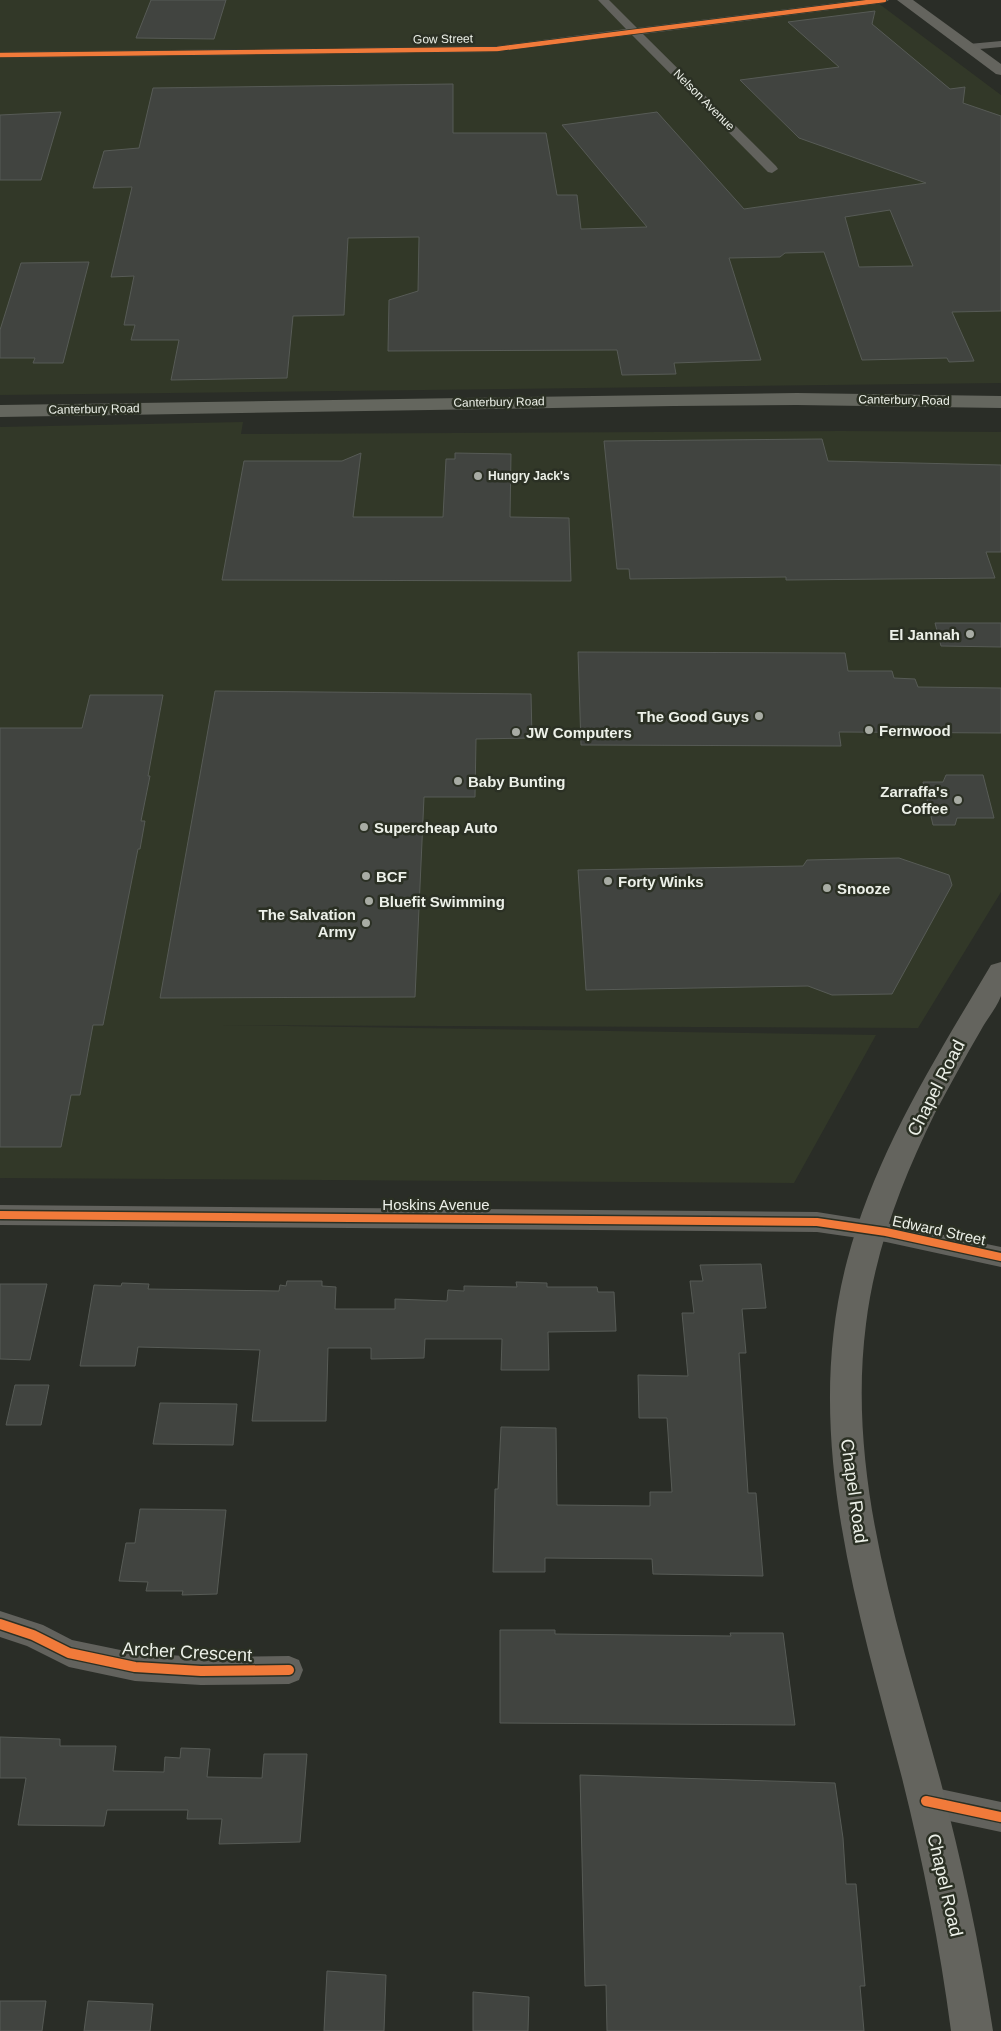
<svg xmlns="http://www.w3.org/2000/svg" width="1001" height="2031" viewBox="0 0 1001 2031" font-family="Arial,sans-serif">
  <rect width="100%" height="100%" fill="#2a2d27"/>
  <path fill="#323828" d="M0 0H874L1001 95V383L0 395Z
    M243 422 241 434 840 431 1001 432V892L918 1028 217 1025 876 1035 794 1183 0 1178V427Z"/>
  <path fill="#414440" stroke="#575b56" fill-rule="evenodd" d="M151 0H226L214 39 136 38Z
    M875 11 872 24 950 89 965 87 963 103 1001 116V311L952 312 974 361 949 362 947 358 862 360 824 252 785 253 780 257 729 258 761 360 674 363 676 374 622 375 617 350 388 351 389 300 418 291 419 237 348 238 344 315 293 316 287 378 171 380 179 340H131L135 325H124L134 276 111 277 132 187 93 188 104 151 139 148 153 88 453 84V133H546L557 195H577L581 229 647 227 562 125 657 112 744 209 926 183 799 138 740 80 839 67 788 22ZM890 210 913 266 859 267 845 217Z
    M61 112 41 180H0V115Z
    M89 262 63 363H33L35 358H0V330L21 263Z
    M822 439 828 461 1001 465V552H986L995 578 786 580V577L630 579 629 569H617L604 441Z
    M361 453 353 517H443L446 459H455V453L511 454 510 517 569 518 571 581 222 580 244 461H342Z
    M935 623H1001V647L941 646Z
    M578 652 845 653 848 671H892L894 678 915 679 918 687 1001 688V733L839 732 841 746 581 745Z
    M215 691 531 694 532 738 476 739 475 797H424L415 997 160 998Z
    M90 695H163L148 776H150L141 821H145L140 849H138L103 1025H93L80 1095H71L61 1147H0V728H82Z
    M946 775H983L994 818H957L955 825H933L923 782H943Z
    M899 858 949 875 952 885 892 994 832 995 808 986 586 990 578 870 803 866 807 860Z
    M761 1264 766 1308 742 1309 746 1353H739L748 1493H756L763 1576 653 1574 652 1559 545 1558V1572H493L495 1489H498L501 1427 556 1428 557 1505 650 1506V1492H672L667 1418H639L638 1375 688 1376 682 1313H694L690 1281H703L700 1265Z
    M287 1281H322V1286L336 1287 335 1309H395V1299L447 1301 448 1290 464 1291V1286L517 1287 516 1282 547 1283V1287H597L598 1292H614L616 1331 548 1332 549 1370H501L502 1339H425L424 1358 371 1359V1348H328L326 1421H252L260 1350 138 1347 135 1366H80L94 1285 121 1286 122 1283 149 1284 148 1289 279 1291 280 1285 286 1286Z
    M0 1284H47L30 1360 0 1359Z
    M15 1385H49L41 1425H6Z
    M160 1403 237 1404 233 1445 153 1444Z
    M140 1509 226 1510 217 1594 182 1595 183 1591H146L148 1582 119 1581 126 1543H135Z
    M500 1630H555V1634L731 1636 730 1633H783L795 1725 500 1723Z
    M0 1737 60 1739V1746H116L113 1771 164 1772 165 1757 180 1758 181 1748 210 1749 207 1777 262 1778 264 1754H307L300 1842 219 1844 222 1819H187L188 1810H107L104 1826 18 1825 26 1778H0Z
    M580 1775 835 1783 843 1838 846 1884H856L865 1986H860L864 2031H607L606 1985 585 1986Z
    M327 1971 386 1975 384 2031H324Z
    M473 1992 529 1997 528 2031H473Z
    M0 2001H46L42 2031H0Z
    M88 2001 153 2004 150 2031H84Z"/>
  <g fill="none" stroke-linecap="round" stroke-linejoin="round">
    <path fill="#62625d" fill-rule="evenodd" d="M598 0H609L637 28 859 0H889L884 3 643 34 776 166 778 169 772 173 768 172 632 35 497 52 0 58V52L497 46 626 29Z
      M1001 41V47L969 50 963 47 969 44Z
      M0 1205 817 1212 886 1223 1001 1247V1267L886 1242 817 1232 0 1225Z
      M0 1611 43 1625 72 1640 135 1653 201 1657 289 1656 299 1660 303 1670 299 1680 289 1684 201 1685 135 1681 69 1667 27 1646 0 1637Z
      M926 1786 1001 1802V1832L926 1816 916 1811 911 1801 916 1791Z"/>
    <path fill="#64645e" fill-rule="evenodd" d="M897 0H913L1001 64V75L996 74Z
      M1001 962C1001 972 1001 986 1001 996 997 1007 987 1019 981 1030 965 1057 950 1085 935 1113 902 1180 875 1250 866 1324 846 1480 900 1632 940 1779 962 1862 980 1946 993 2031H951C940 1946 923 1862 902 1778 858 1609 801 1436 847 1261 875 1154 935 1059 991 965Z"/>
    <path fill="#64665e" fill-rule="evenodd" d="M797 393 1001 396V408L797 405 674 406 0 417V405Z"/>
    <g stroke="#2b3024" stroke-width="6">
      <path id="cycleway-far2" d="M0 55 497 49 884 0"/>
    </g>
    <g stroke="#2b3024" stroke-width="11">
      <path id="cycleway-far1" d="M0 1215 817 1222 886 1232 1001 1257"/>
    </g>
    <g stroke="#2b3024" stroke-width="13">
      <path id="cycleway" d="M0 1624 33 1635 69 1653 135 1667 201 1671 289 1670
        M926 1801 1001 1817"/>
    </g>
    <use href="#cycleway-far2" stroke="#f17a3a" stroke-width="4.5"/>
    <use href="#cycleway-far1" stroke="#f17a3a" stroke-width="8"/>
    <use href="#cycleway" stroke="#f17a3a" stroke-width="10"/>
  </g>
  <g fill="#a8aca4" stroke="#2b3024" stroke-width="2">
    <circle cx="478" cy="476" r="5"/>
    <circle cx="970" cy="634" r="5"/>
    <circle cx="759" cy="716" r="5"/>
    <circle cx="869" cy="730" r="5"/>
    <circle cx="516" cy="732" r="5"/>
    <circle cx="458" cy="781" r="5"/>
    <circle cx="958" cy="800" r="5"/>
    <circle cx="364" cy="827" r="5"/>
    <circle cx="366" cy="876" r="5"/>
    <circle cx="608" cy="881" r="5"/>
    <circle cx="827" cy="888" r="5"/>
    <circle cx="369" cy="901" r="5"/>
    <circle cx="366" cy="923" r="5"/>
  </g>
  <g text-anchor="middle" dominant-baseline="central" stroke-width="5" stroke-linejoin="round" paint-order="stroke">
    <g font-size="12" fill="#ecf0e8" stroke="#2b3024">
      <text transform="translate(443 39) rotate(-1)">Gow Street</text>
      <text transform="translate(704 100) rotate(45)">Nelson Avenue</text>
      <text transform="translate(904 400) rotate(1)">Canterbury Road</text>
      <text transform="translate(499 402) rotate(-1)">Canterbury Road</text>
      <text transform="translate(94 409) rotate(-1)">Canterbury Road</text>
    </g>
    <g font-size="12" font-weight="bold" fill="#ecf0e8" stroke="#2b3024" text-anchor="start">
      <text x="488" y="476">Hungry Jack's</text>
    </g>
    <g font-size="15" font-weight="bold" fill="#ecf0e8" stroke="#2b3024" text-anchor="start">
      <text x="960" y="634" text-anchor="end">El Jannah</text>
      <text x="749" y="716" text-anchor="end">The Good Guys</text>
      <text x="879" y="730">Fernwood</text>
      <text x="526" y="732">JW Computers</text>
      <text x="468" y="781">Baby Bunting</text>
      <text x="948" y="791" text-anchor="end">Zarraffa's<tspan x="948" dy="17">Coffee</tspan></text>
      <text x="374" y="827">Supercheap Auto</text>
      <text x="376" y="876">BCF</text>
      <text x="618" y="881">Forty Winks</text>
      <text x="837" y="888">Snooze</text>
      <text x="379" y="901">Bluefit Swimming</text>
      <text x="356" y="914" text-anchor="end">The Salvation<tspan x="356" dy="17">Army</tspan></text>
    </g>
    <g font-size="15" fill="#ecf0e8" stroke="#2b3024">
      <text x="436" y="1204">Hoskins Avenue</text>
      <text transform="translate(939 1230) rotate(12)">Edward Street</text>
    </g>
    <g font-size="18" fill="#ecf0e8" stroke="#2b3024">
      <text transform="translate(936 1088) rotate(-63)">Chapel Road</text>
      <text transform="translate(854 1491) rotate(82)">Chapel Road</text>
      <text transform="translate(187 1652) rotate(3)">Archer Crescent</text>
      <text transform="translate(945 1885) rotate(77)">Chapel Road</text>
    </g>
  </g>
</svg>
